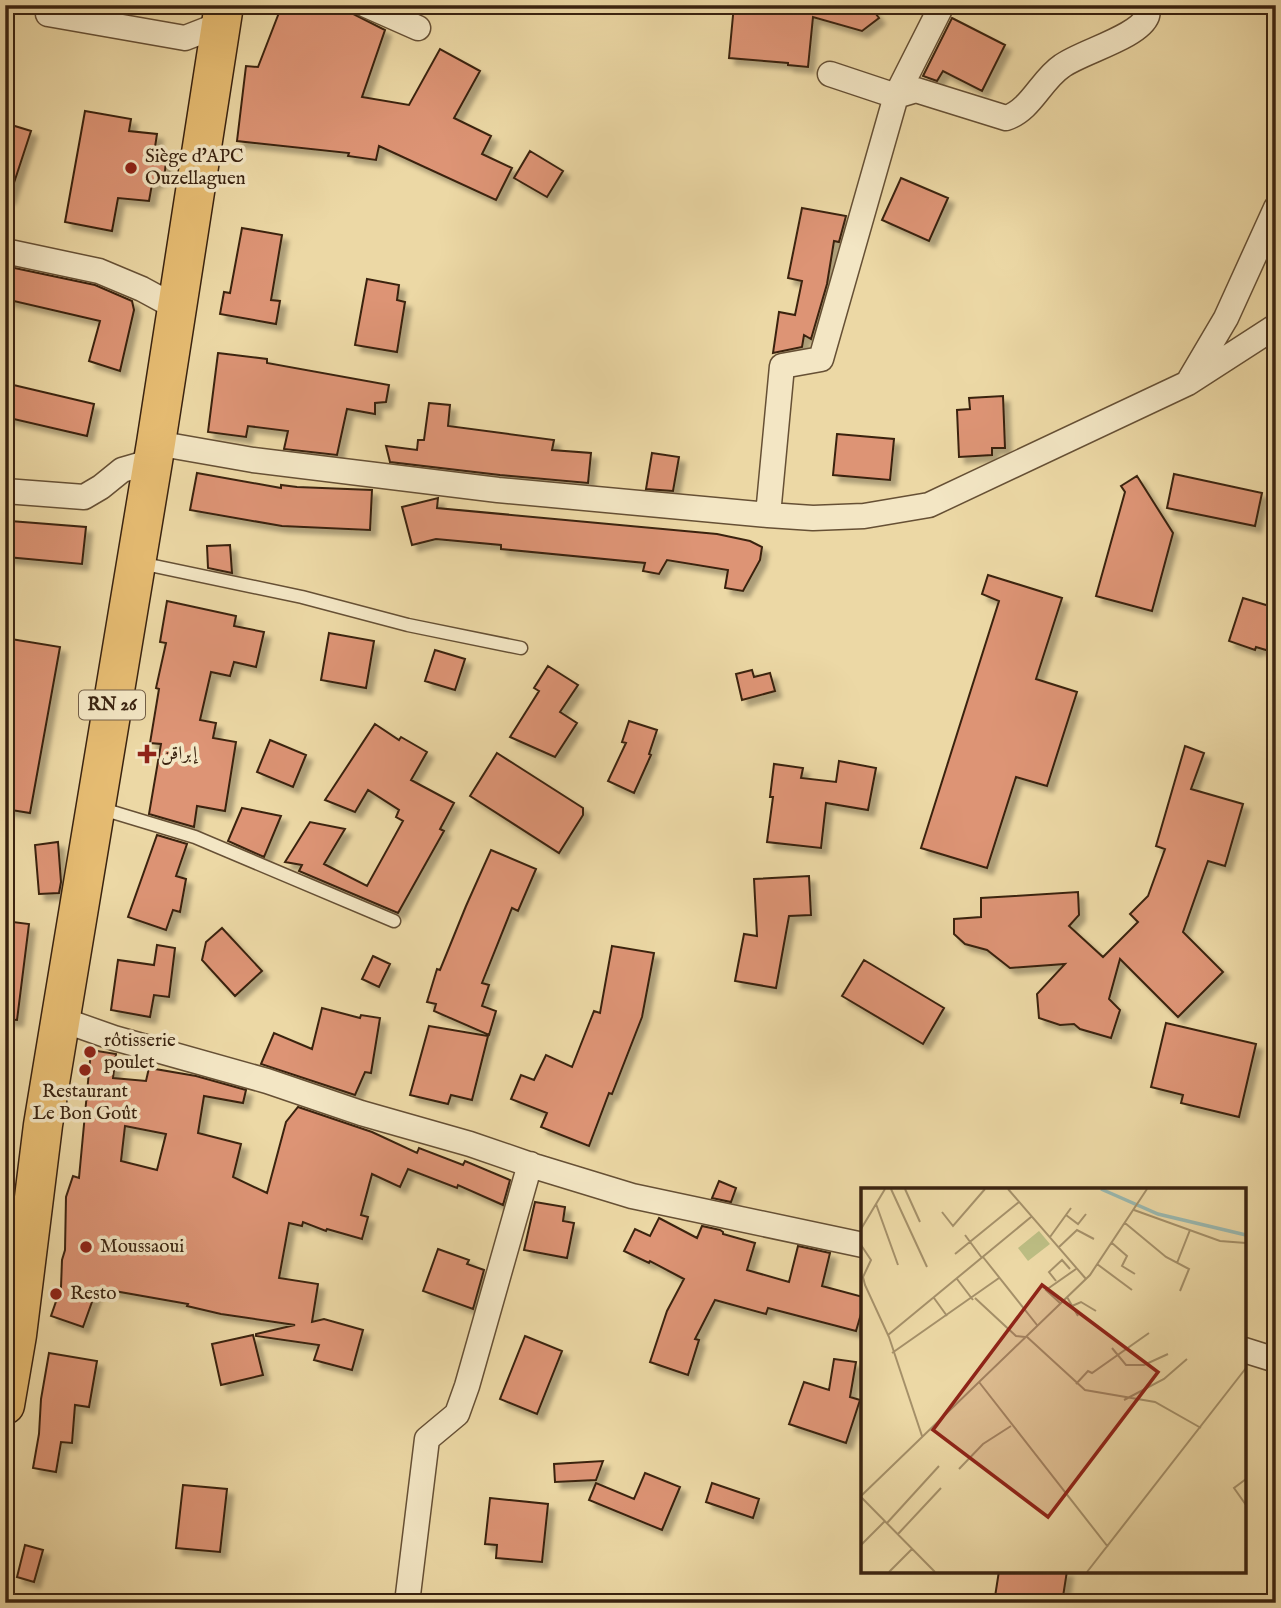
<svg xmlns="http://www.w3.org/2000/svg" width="1281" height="1608" viewBox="0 0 1281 1608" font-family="'IM FELL English',Amiri,serif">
  <defs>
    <filter id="shadow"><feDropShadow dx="6" dy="6" stdDeviation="2" flood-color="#0004"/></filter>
  </defs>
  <rect width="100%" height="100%" fill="#ecd8a5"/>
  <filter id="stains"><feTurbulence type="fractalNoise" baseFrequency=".00286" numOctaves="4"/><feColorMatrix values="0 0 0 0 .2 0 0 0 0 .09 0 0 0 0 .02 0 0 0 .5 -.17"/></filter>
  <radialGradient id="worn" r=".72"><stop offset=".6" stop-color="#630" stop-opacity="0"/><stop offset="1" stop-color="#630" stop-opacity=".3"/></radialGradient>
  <path fill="#dd9475" stroke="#3a2310" stroke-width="2" fill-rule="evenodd" filter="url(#shadow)" d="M282 5H351V13L385 30 362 97 409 105 440 49 480 71 454 118 491 136 482 154 512 168 496 200 379 146 376 160 348 156 349 153 237 141 246 66 258 67Z
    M734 5H869L879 18 862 31 813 17 808 67 788 65V63L729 58Z
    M952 18 1005 45 982 91 943 71 937 81 923 76Z
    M85 111 131 119 129 131 157 134 155 147 161 151 166 160 165 171 160 179 152 184 149 201 118 198 112 231 65 222Z
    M5 123 31 131 9 198H5Z
    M530 151 563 171 547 197 514 178Z
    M901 178 948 198 929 241 882 220Z
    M802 208 846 216 839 242 834 241 827 284 811 339 804 335 802 347 773 353 779 312 795 315 802 281 788 278Z
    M242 228 282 235 271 300 280 301 276 324 220 314 224 292 230 293Z
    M5 266 95 285 132 301 134 310 120 371 89 361 100 321 5 299Z
    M367 279 399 285 397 300 405 302 397 352 355 345Z
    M218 353 267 359V363L389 385 386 402 375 403V414L347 409 337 455 284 449 288 431 248 426 246 437 208 432Z
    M5 383 94 404 87 436 5 417Z
    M1003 396 1005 448H992V455L959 457 957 410 970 409 969 398Z
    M429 403 450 405 448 426 554 440 552 450 591 453 588 483 500 475 390 462 386 446 417 450 418 440H424Z
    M837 434 894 439 890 480 833 475Z
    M652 453 679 457 673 491 646 489Z
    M197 473 281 488V485L297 487 372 490 370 530 282 526 190 510Z
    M1174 474 1262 493 1255 526 1167 508Z
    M1137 476 1173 533 1152 611 1096 596 1125 492 1121 486Z
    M438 498 437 508 717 534 750 541 762 547 760 560 743 591 725 588 728 570 667 560 659 574 643 571 645 563 501 549V545L436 539 412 545 402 507Z
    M10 521 86 527 82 564 7 557Z
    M230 545 232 573 208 568 207 546Z
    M988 575 1062 598 1036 679 1077 692 1047 786 1016 777 987 868 921 848 999 601 982 594Z
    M1243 598 1276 608V653L1256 647 1255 650 1229 641Z
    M167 601 236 616 234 626 264 632 256 667 234 662 230 676 211 672 200 720 216 723 213 738 236 742 225 811 197 806 194 827 149 814 161 744 150 743 159 689 156 688 166 643 160 642Z
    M329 633 374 641 366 688 321 680Z
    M11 639 60 647 30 813 5 809V675Z
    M435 650 465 659 455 690 425 681Z
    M548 666 578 685 560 712 577 723 555 757 510 737 539 691 534 688Z
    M752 670 754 677 770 673 775 691 742 700 736 674Z
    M629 721 657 730 649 754 651 755 634 793 608 781 626 743 622 742Z
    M375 724 399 740 401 737 427 752 411 780 454 803 440 829 444 831 398 913 299 871 302 865 285 862 310 822 345 829 324 864 367 886 403 821 396 817 399 810 368 790 355 812 325 800Z
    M270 740 306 755 293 787 257 772Z
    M1185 746 1204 753 1191 789 1243 804 1225 866 1208 861 1183 932 1223 972 1178 1017 1120 959 1109 999 1120 1010 1111 1038 1080 1029 1074 1024 1060 1025 1039 1018 1037 994 1065 964 1010 968 987 950 965 944 954 934V919L981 917V898L1078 892 1079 915 1069 926 1103 957 1138 922 1130 914 1148 896 1165 849 1156 846Z
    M497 753 583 808V815L559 853 470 796Z
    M839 761 876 768 868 810 826 803 821 848 767 842 773 797H770L774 764 803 768 801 778 836 782Z
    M242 808 281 816 264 857 228 841Z
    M157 835 187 844 176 876 186 879 180 912 173 910 166 930 128 917Z
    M58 842 61 882 59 893 39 894 35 845Z
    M491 850 536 869 518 911 512 908 482 983 489 985 482 1006 496 1011 489 1035 434 1011 436 1004 427 1002 437 969 440 970 466 906Z
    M809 876 811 915 789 916 776 988 735 981 744 934 757 936 754 879Z
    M5 921 29 924 17 1020 5 1019Z
    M222 928 262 971 235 996 202 960 206 942Z
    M157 945 175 948 169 997 154 995 150 1017 111 1010 118 960 154 965Z
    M612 946 654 953 642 1017 612 1094 609 1093 589 1146 541 1127 547 1113 511 1099 521 1075 534 1080 546 1055 572 1067 594 1011 600 1013Z
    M373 956 390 964 379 987 362 979Z
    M864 960 944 1008 923 1044 842 996Z
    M322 1008 360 1018 361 1015 380 1018 371 1073 365 1072 355 1095 261 1064 274 1033 312 1049Z
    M1166 1023 1256 1044 1239 1117 1181 1103 1183 1095 1151 1087Z
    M429 1026 488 1036 472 1100 451 1095 448 1104 410 1095Z
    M91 1050 116 1054 113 1078 146 1081 149 1068 196 1076 246 1090 243 1103 204 1096 198 1133 241 1144 233 1177 267 1193 286 1122 298 1107 372 1132 417 1153 419 1148 463 1165 465 1161 510 1180 503 1205 458 1185 457 1188 408 1169 400 1187 372 1174 361 1215 368 1217 362 1239 327 1229 326 1231 303 1222 302 1226 289 1223 279 1278 318 1284 312 1322 324 1319 363 1330 352 1370 314 1360 319 1345 256 1336V1334L295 1325 221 1314 187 1306 188 1304 97 1288 83 1327 51 1316 61 1287 62 1260 65 1250 66 1197 73 1176 79 1178ZM125 1126 166 1134 157 1170 121 1161Z
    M719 1181 736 1188 731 1202 712 1198Z
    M535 1202 565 1207 563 1221 574 1223 567 1258 524 1250Z
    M659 1218 697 1238 702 1226 720 1230 723 1232V1234L755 1243 747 1270 789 1282 798 1246 830 1253 822 1286 863 1297V1307L856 1331 768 1308 766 1314 715 1300 695 1339 699 1340 688 1375 650 1362 667 1311 684 1279 650 1261 649 1263 624 1251 635 1229 650 1236Z
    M438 1249 469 1260 467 1264 484 1270 473 1309 423 1291Z
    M253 1335 263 1375 221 1385 212 1344Z
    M525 1336 562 1351 537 1414 500 1399Z
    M49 1353 97 1361 89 1407 75 1405 72 1443 61 1442 56 1472 33 1468 39 1434 41 1399Z
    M834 1359 856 1362 850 1397 860 1400 846 1443 789 1424 804 1382 829 1390Z
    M603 1461 596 1480 555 1482 554 1464Z
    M645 1473 680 1487 662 1530 589 1500 596 1483 634 1499Z
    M712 1483 759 1499 753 1518 706 1502Z
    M183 1485 227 1489 220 1552 176 1548Z
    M490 1498 548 1504 542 1562 496 1558 497 1545 485 1544Z
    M25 1545 43 1550 34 1582 17 1577Z
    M999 1571H1067L1062 1603H994Z"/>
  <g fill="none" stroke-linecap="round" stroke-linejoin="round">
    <g stroke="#665035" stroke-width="15">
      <path id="service" d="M140 563 302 597 408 625 521 648
        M99 808 195 837 394 921"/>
    </g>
    <g stroke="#665035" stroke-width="27">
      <path id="minor" d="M50 5 48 14 185 38 221 24
        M366 5 418 28
        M830 74 896 96 916 90 1006 118C1031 110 1041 80 1062 66 1081 52 1139 37 1147 16 1148 13 1148 9 1148 5
        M5 251 99 271 142 289 177 308
        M1190 379 1226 318 1276 208
        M156 443 253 460 498 490 768 515 813 518 864 516 929 505 1188 383 1276 326
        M5 491 84 497 101 487 122 470 153 461
        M768 515 782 366 821 359 896 96 942 5
        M60 1019 114 1038 267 1081 361 1113 470 1144 537 1167 632 1196 863 1245
        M1244 1350 1276 1360
        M407 1603 427 1439 457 1414 467 1386 530 1164"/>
    </g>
    <g stroke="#3a2310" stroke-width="41">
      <path id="primary" d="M5 1405 17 1335 43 1125 156 443 224 5"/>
    </g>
    <use href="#service" stroke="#f3e6c4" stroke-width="12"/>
    <use href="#minor" stroke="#f3e6c4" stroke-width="24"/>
    <use href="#primary" stroke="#e6bc72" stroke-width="38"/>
  </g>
  <g fill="#8f2418" stroke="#f3e6c4" stroke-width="2.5">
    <circle cx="131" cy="168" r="7"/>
    <path d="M143.5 743.5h7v7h7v7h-7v7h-7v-7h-7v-7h7z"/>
    <circle cx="90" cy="1052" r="7"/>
    <circle cx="85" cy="1070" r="7"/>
    <circle cx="86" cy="1247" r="7"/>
    <circle cx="56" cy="1294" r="7"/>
  </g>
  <g text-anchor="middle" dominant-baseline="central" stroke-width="7" stroke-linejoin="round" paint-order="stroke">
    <rect fill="#f3e6c4" stroke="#725e46" stroke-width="2" x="79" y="690.5" width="66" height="29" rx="5"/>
    <g font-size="18" font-weight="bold" fill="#3a2310">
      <text x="112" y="705">RN 26</text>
    </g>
    <g font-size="19" fill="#3a2310" stroke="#f3e6c4" text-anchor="start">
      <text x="145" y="157">Siège d'APC<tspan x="145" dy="22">Ouzellaguen</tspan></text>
      <text x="161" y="754">إبراقن</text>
      <text x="104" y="1041">rôtisserie<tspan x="104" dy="22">poulet</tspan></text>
      <text x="85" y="1092" text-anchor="middle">Restaurant<tspan x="85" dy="22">Le Bon Goût</tspan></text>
      <text x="100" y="1247">Moussaoui</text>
      <text x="70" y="1294">Resto</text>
    </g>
  </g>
  <g transform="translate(861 1188)">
    <rect width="385" height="385" fill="#ecd8a5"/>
    <path d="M178 43 189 56 167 73 157 60Z" fill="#bcbd83"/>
    <path fill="none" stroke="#9ab8af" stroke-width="3.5" d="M240 1 297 26 385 47"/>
    <path fill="none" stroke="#a59069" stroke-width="2" d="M30 1 66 79M44 1 59 34M147 1 225 91M15 16 37 77M273 22 359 53 385 55M81 24 92 38 124 1M205 27 217 36 225 26M264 35 305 69 328 81 319 103M0 41 24 1M104 47 121 70M189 49 210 20M251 55 266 68 261 78 274 86M0 57 10 72 2 89 4 97 28 149 61 248M198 59 216 42 233 51M94 66 158 14M122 69 176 137M316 75 329 42M236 76 271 102M96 91 112 112M195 93 188 84 201 72 209 81M206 109 217 128M73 110 86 128M114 110 155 148 164 149M199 115 185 102 215 81M211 118 220 114 235 123M27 147 170 29M165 148 224 202 294 214 340 240M251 160 265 177H283L307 166M31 165 138 90M118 194 247 359M215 196 227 183 231 185 288 145M263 212 303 191 326 171M98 281 122 256 150 238M385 291 373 300 385 317M0 308 229 87 286 1M0 309 74 384M26 335 78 278M37 346 80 300M0 357 24 333M28 384 51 361M226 384 385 180"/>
    <path fill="#8f2418" fill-opacity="0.15" stroke="#8f2418" stroke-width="3.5" d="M181 97 297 184 187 329 72 242Z"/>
    <rect width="385" height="385" fill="none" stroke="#3a2310" stroke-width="3.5"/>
  </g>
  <rect width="1281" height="1608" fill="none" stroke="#ecd8a5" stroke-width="28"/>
  <rect x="7" y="7" width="1267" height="1594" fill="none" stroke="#3a2310" stroke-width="3.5"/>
  <rect x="14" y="14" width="1253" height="1580" fill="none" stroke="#3a2310" stroke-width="2"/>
  <rect width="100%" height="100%" filter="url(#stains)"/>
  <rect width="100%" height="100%" fill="url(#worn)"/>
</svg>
